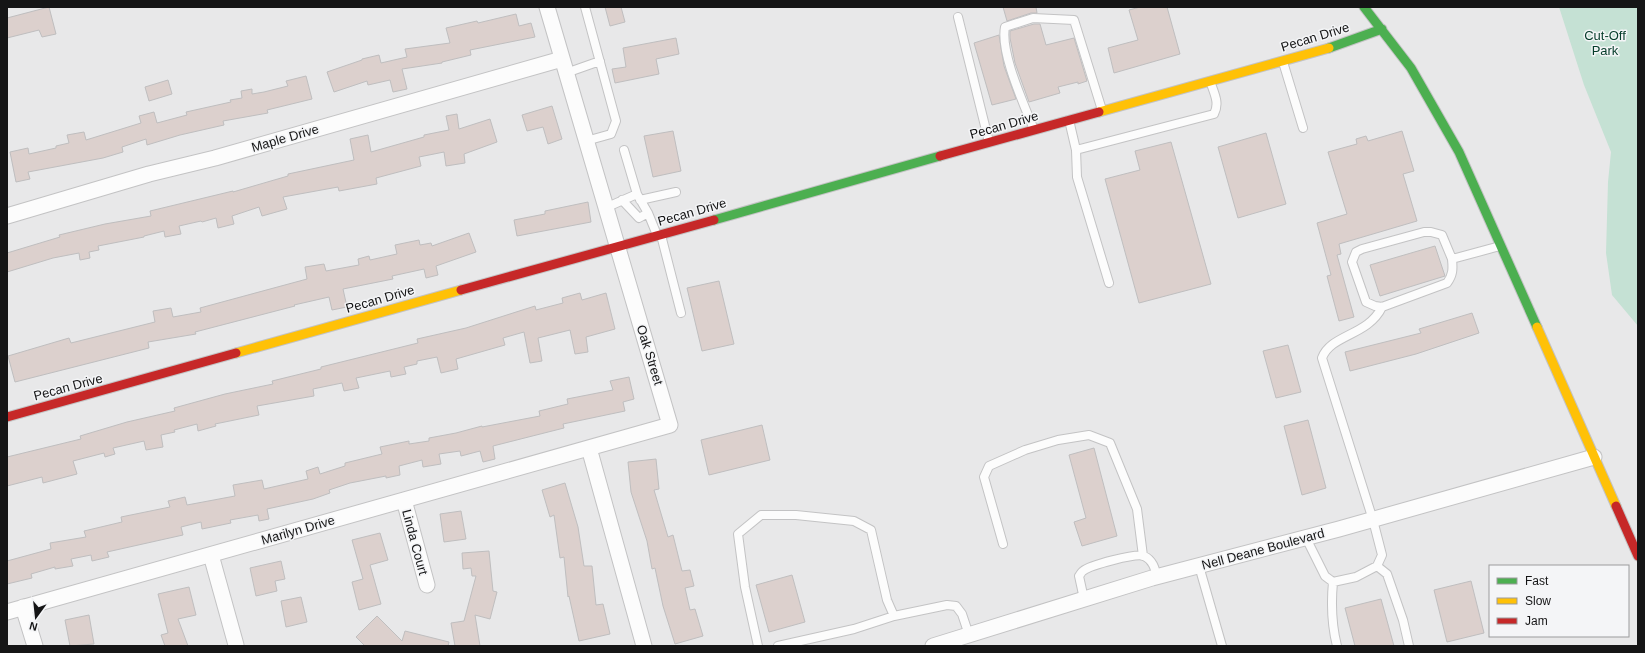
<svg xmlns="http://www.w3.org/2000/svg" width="1645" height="653" viewBox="0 0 1645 653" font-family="Arial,sans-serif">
  <rect width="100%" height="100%" fill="#e8e8e9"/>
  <path fill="#c5e1d4" d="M1559 7H1638V326L1612 295 1606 253 1608 182 1611 152 1584 85Z"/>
  <path fill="#dcd0cd" stroke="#bfbebf" d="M49 7 56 34 42 37 39 30 7 38V18Z
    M605 7H621L625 22 610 26Z
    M1003 7H1036L1037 13H1031L1007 21Z
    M1140 7H1167L1180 54 1114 73 1108 48 1138 40 1129 10Z
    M516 14 519 26 531 23 535 37 470 50 471 55 442 62V63L402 69 407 89 393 92 390 80 368 85 367 81 334 92 327 72 362 60V59L379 55 381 63 407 57 405 49 450 43 446 28 477 21 478 23Z
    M1034 24H1040L1046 45 1074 38 1087 81 1078 84V82L1058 87 1060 93 1029 102 1015 63 1010 38V31Z
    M999 35 1004 66 1016 99 992 105 974 43Z
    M676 38 679 54 656 59 659 74 615 83 612 69 626 67 623 48Z
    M306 76 312 99 267 110 268 113 223 121 224 125 180 135 147 145 146 139 122 147 123 152 103 158 28 172 30 179 16 182 10 152 28 148 29 154 56 148V146L69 143 67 135 84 132 86 140 141 123 139 116 154 112 157 123 187 115 186 112 231 102 230 100 242 98 241 91 252 89V94L264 92 288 86 286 81Z
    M168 80 172 94 149 101 145 87Z
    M552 106 562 139 548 144 543 127 527 131 522 115Z
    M457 114 459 129 490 119 497 142 464 154 465 163 446 166 444 152 419 157 421 166 376 178 377 184 339 191 338 187 283 197 287 209 262 216 259 207 232 216 234 224 218 228 216 218 202 222 201 221 179 226 181 234 165 237 164 231 144 236V237L98 246 99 250 89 252 90 258 80 260 79 253 53 258 7 272V253L60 237 59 235 105 224 151 216 150 211 233 191V192L288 176V174L354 160 350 139 368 135 371 152 424 137V135L449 130 446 116Z
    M673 131 681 171 653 177 644 136Z
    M1402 131 1414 171 1403 174 1417 221 1339 244 1341 254 1337 255 1354 317 1339 321 1327 276 1331 275 1317 223 1347 214 1328 152 1357 144 1356 139 1366 136 1368 141Z
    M1266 133 1286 204 1238 218 1218 147Z
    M1171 142 1211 284 1139 303 1105 179 1140 170 1135 151Z
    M588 202 591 222 517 236 514 220 545 214V211Z
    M469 233 476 252 436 266 438 275 426 278 424 269 392 276 393 279 343 289 347 307 332 310 329 297 294 305 295 306 195 332 196 334 148 342 149 348 15 382 8 356 69 338 71 343 155 322 153 311 171 308 173 317 201 312 200 308 307 279 305 267 324 264 326 271 359 265 358 259 369 256 370 260 397 254 395 245 419 240 420 245 431 243 432 246Z
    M1435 246 1445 276 1380 296 1370 265Z
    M719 281 734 344 702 351 687 288Z
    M580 293 582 300 606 293 615 329 586 337 588 352 575 354 570 330 538 338 542 361 530 363 524 332 503 338 505 345 456 359 458 369 441 373 437 357 417 361V364L404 367 406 374 391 377 390 371 356 378 359 388 344 391 342 383 313 389 314 396 257 406 259 415 215 424 216 426 198 431 197 424 174 430 175 432 161 435 163 447 146 450 144 441 113 448 115 454 105 457 104 453 73 461 77 474 43 483 42 477 7 486V457L81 439 80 436 127 422 175 411 174 408 225 394 273 384 272 381 321 369V367L418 343 417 339 466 328 535 306 536 310 563 303 562 298Z
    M1472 313 1479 333 1416 354 1350 371 1345 352 1421 333 1419 329Z
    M1288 345 1301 392 1276 398 1263 351Z
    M629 377 634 399 623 402 625 411 563 424 564 428 493 446 495 459 483 462 480 451 461 456 460 451 439 454 441 464 423 467 422 460 399 466 400 475 386 478V476L350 483 329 490 330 493 313 499 267 509 269 519 259 521 258 515 230 520 231 523 202 529 201 522 181 527 183 535 107 552 109 557 92 561 91 555 71 559 73 566 55 569V567L31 574 32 578 7 584V561L51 549 50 543 86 537 84 531 122 522 121 517 170 507 168 501 185 497 187 505 235 496 233 485 262 480 264 489 308 479 306 471 318 467 320 474 345 466V463L382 454 380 447 409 441V444L429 441V438L456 433 482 426V427L540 416 539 411 568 404 567 399 613 390 610 381Z
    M1308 420 1326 488 1302 495 1284 426Z
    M762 425 770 460 709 475 701 440Z
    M1094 448 1117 536 1082 546 1074 522 1086 518 1069 455Z
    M656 459 659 489 654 490 668 537 673 535 682 571 690 570 694 586 685 588 690 610 695 609 703 636 675 644 663 606 655 568 652 569 647 541 631 492 628 462Z
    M565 483 578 527 584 566H592L596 605 603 604 610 634 579 641 569 596 568 597 564 557 560 558 554 515 550 517 542 490Z
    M461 511 466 539 444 542 440 514Z
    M380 533 388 560 370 565 381 604 359 610 352 582 363 579 352 540Z
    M489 551 493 591 497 592 490 619 475 615 480 646H455L451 623 464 621 476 576H472L471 568 463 569 462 553Z
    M281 561 285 579 275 581 277 591 256 596 250 568Z
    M792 575 805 622 769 632 756 585Z
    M1471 581 1484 633 1447 642 1434 590Z
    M189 587 196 615 178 619 188 646H165L161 635 168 633 158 594Z
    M301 597 307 622 286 627 281 601Z
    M1381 599 1394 646H1355L1345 608Z
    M89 615 94 644 70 646 65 620Z
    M377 616 402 641 405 631 449 642 448 646H365L356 637Z"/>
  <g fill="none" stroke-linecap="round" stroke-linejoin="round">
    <g stroke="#c3c3c4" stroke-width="10">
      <path id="lane" d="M585 7 616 121 611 134 586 141
        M958 17 989 142
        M1283 62 1303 128
        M566 73 600 61
        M1069 120 1076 150 1214 114C1220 103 1214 93 1210 81
        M1034 130C1024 104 1000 53 1005 27L1033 18 1074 20 1102 110
        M624 150 637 194 648 213 657 235
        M1076 150 1077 177 1109 283
        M622 200 639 218 648 213
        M640 200 676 192
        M605 208 637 194
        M661 235 681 313
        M1452 259 1442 235 1431 232H1424L1362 249 1356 252 1352 262 1366 302 1375 306 1382 307 1447 283C1453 275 1453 269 1452 259L1500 246
        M1306 538 1325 576 1333 582 1356 577 1377 566 1382 555 1373 520 1322 358C1331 334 1368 336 1382 307
        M1003 544 984 477 989 466 1025 450 1058 440 1089 435 1110 443 1137 509 1143 556
        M1199 566 1222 646
        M1377 566 1387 574 1403 620 1409 646
        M1333 582C1331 603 1332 626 1337 646
        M1084 599 1079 576C1080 575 1082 571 1083 571 1090 565 1136 553 1144 556 1153 560 1155 569 1157 577
        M758 646 745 587 738 534 761 515H796L854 521 871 530 887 600 894 616
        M778 646 854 629 894 616 947 605 956 606 962 614 969 635"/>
    </g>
    <g stroke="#c3c3c4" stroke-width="17">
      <path id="street" d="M7 216 149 174 215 158 562 59
        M589 448 644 646
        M404 500 427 585
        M211 555 236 645
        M23 607 35 646
        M7 612 670 425 547 7
        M933 646 1152 578 1339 529 1594 457"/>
    </g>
    <g stroke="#c3c3c4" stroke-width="11">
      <path id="fast" d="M1364 7 1411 68 1459 152 1537 327
        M1329 48 1382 29
        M714 220 940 156"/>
    </g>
    <g stroke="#c3c3c4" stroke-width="11">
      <path id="slow" d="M1099 112 1329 48
        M1537 327 1616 506
        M236 353 461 290"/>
    </g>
    <g stroke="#c3c3c4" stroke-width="11">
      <path id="jam" d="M940 156 1099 112
        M461 290 714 220
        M7 417 236 353
        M1616 506 1638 556"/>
    </g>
    <use href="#lane" stroke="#fcfcfc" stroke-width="8"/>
    <use href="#street" stroke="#fcfcfc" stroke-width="15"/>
    <use href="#fast" stroke="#4caf50" stroke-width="9"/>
    <use href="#slow" stroke="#ffc107" stroke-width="9"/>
    <use href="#jam" stroke="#c62828" stroke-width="9"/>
  </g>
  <g text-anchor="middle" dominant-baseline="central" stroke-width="3" stroke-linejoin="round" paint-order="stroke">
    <g font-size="13" fill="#043c29" stroke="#f4f5f7">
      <text x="1605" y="35">Cut-Off<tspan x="1605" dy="15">Park</tspan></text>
    </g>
    <g font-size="13" fill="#151516" stroke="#f4f5f7">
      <text transform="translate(1315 37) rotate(-17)">Pecan Drive</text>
      <text transform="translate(1004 125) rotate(-16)">Pecan Drive</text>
      <text transform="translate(285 138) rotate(-16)">Maple Drive</text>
      <text transform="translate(692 212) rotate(-16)">Pecan Drive</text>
      <text transform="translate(380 299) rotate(-16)">Pecan Drive</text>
      <text transform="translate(650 355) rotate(73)">Oak Street</text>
      <text transform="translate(68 387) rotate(-15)">Pecan Drive</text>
      <text transform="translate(298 530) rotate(-16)">Marilyn Drive</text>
      <text transform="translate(415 542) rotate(75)">Linda Court</text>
      <text transform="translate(1263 549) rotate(-15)">Nell Deane Boulevard</text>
    </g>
  </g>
  <rect width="1645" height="653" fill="none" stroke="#151516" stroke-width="16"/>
  <rect x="1489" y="565" width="140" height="72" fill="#f4f5f7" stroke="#9b9b9d"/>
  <rect x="1497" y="578" width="20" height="6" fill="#4caf50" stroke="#9b9b9d"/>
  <text x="1525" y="585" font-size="12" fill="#151516">Fast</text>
  <rect x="1497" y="598" width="20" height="6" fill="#ffc107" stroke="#9b9b9d"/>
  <text x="1525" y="605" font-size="12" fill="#151516">Slow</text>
  <rect x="1497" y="618" width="20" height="6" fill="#c62828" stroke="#9b9b9d"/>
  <text x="1525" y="625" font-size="12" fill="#151516">Jam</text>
  <g transform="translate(36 617) rotate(195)" stroke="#f4f5f7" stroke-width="3" paint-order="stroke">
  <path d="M0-3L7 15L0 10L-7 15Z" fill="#151516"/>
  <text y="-6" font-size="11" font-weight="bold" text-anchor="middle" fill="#151516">N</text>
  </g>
</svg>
